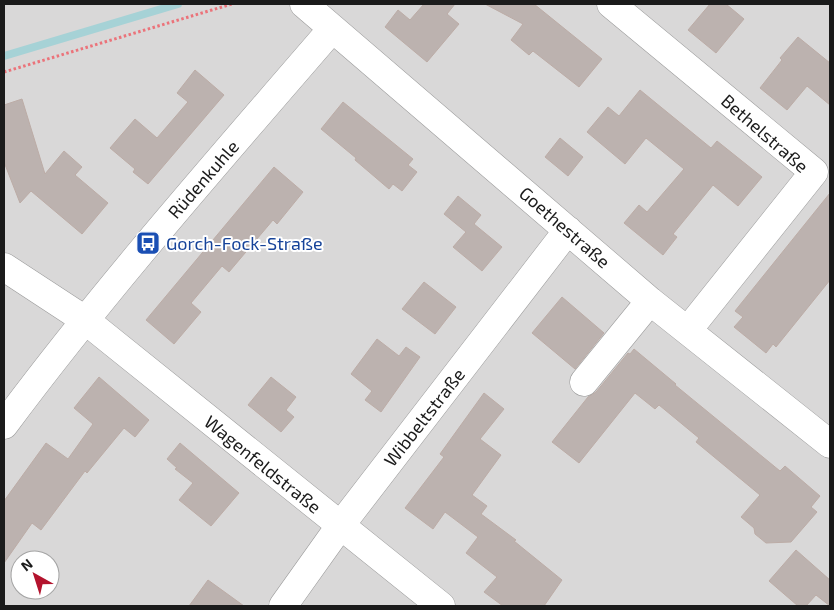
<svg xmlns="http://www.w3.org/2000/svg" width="834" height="610" viewBox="0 0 834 610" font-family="'Exo 2',sans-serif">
  <rect width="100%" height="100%" fill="#ece7e2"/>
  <path fill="#d9d8d8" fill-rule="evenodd" d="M4 4H830V606H4ZM20 560H50V590H20Z"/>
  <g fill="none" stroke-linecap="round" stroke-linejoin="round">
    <path stroke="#a6d2d6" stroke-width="8" d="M4 56 178 4"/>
  </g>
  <path fill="#bcb2af" stroke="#bcaca6" d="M424 4H455L447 14 459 24 427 62 385 27 398 10 410 20Z
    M485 4H534L602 59 579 87 533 51 529 55 511 40 523 24Z
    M710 4H726L744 19 716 53 688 30Z
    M798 37 830 63V105L807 86 787 110 760 88 782 60 780 58Z
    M195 70 224 95 148 184 133 172 135 169 110 148 135 119 157 138 188 102 177 93Z
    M640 90 711 148 717 141 762 177 738 206 713 185 673 234 677 237 663 255 624 223 639 205 647 212 684 169 646 138 625 164 587 132 608 107 619 116Z
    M22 99 45 174 64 151 82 167 75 175 108 203 82 234 31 191 20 203 4 162V105Z
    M343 102 413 159 408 165 417 172 402 191 393 184 389 189 355 160 356 158 321 129Z
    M560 138 583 157 568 176 545 157Z
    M274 167 303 192 277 224 273 220 229 272 222 266 191 303 201 312 174 344 146 320Z
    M830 193V280L776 347 773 344 766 353 734 327 743 317 735 311Z
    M458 196 481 215 474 224 502 247 482 271 453 247 466 232 444 214Z
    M424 282 456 307 435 334 402 309Z
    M562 297 604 333 575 369 532 333Z
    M377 339 399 356 406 347 420 357 381 412 365 400 372 391 351 374Z
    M634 349 676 384 675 385 780 471 785 466 820 496 811 507 817 512 791 542 766 543 755 534 754 528 741 517 760 495 696 442 699 438 659 405 655 409 635 393 579 463 552 442 588 397 596 392 628 353 630 354Z
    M99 377 149 420 135 437 124 428 87 473 85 471 41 530 32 523 4 563V501L46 443 68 459 93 424 74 408Z
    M271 377 296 397 286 410 294 417 281 432 248 405Z
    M484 393 504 409 480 439 501 455 472 495 487 506 481 514 516 540 514 541 562 580 544 606H503L484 592 497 577 466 553 478 537 445 512 433 529 405 508 444 457 440 454Z
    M180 443 239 493 211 526 179 500 193 483 175 469 177 468 167 459Z
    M796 550 830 580V606L816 595 806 606H798L769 581Z
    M208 580 244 606H189Z"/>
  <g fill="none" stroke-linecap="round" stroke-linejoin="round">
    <g stroke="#9c9c9c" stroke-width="29">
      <path id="minor" d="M304 4 650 301 830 444
        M611 4 814 172 688 330
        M4 267 85 320 441 606
        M584 382 650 301
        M4 425C106 288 220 159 332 29
        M283 606 340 526 568 230"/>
    </g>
    <path stroke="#eb737a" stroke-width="3" stroke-dasharray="2.5 2.5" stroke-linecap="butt" d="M4 72 232 4"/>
    <use href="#minor" stroke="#fff" stroke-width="28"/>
  </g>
  <defs>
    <g id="bus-square" transform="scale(1.25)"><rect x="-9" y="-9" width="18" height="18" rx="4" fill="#1a4fb4" stroke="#fff"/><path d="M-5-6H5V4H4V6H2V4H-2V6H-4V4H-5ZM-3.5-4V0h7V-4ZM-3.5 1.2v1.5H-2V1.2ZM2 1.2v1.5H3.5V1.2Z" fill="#fff"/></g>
  </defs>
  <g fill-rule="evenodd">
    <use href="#bus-square" x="148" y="243"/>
  </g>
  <g text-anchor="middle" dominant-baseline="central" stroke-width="4" stroke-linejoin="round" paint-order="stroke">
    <g font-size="18" fill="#1b1b1b" stroke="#fff">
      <text transform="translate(765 133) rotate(41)">Bethelstraße</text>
      <text transform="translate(203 179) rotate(-49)">Rüdenkuhle</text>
      <text transform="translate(565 227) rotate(41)">Goethestraße</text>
      <text transform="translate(424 417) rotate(-52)">Wibbeltstraße</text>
      <text transform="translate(263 464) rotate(39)">Wagenfeldstraße</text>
    </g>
    <g font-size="18" fill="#164399" stroke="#fff" text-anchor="start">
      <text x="166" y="243">Gorch-Fock-Straße</text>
    </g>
  </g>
  <rect width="834" height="610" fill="none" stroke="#1b1b1b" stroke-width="10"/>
  <g transform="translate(35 575) rotate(321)"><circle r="24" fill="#ffffff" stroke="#a4a4a4"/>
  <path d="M0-4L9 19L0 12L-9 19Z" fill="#b3132d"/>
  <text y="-8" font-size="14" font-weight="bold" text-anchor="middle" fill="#1b1b1b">N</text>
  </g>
</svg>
